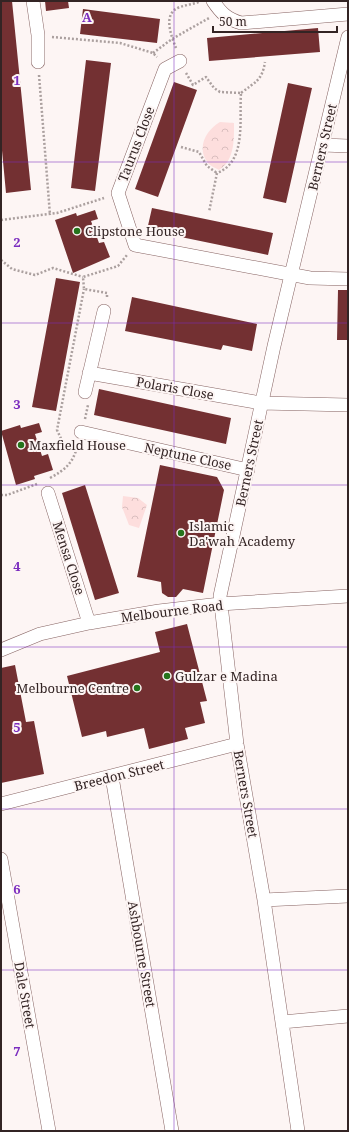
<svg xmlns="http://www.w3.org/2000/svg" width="349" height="1132" viewBox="0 0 349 1132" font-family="'Noto Serif',serif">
  <defs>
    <pattern id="park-crowns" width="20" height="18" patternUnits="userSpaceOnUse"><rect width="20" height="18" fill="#fddedd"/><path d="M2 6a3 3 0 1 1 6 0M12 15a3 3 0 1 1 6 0" fill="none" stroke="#d9bebe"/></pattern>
  </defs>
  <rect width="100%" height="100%" fill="#fdf5f4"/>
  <path fill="url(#park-crowns)" d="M220 122 234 123C234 139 235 160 219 170 216 168 210 166 208 163 196 148 206 130 220 122Z
    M123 496 138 498 147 505 139 528 129 525 122 507Z"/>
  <path fill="#733032" d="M1 1H12L31 190 6 193 1 140Z
    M45 1H68L69 8 46 11Z
    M83 9 160 19 157 43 80 34Z
    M318 28 320 52 209 61 207 38Z
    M86 60 111 63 95 191 71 188Z
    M174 82 197 90 158 197 135 189Z
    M288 83 312 88 286 203 263 198Z
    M152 208 273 233 268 255 147 230Z
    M95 210 98 219 91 221 99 243 104 242 110 257 73 273 55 220 76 213 77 216Z
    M56 278 80 282 56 411 32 407Z
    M338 290H348V340H337Z
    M132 297 257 324 252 351 223 345 221 350 125 331Z
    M99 389 231 418 226 444 94 415Z
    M39 423 42 432 35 434 42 456 48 454 53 470 34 476 35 479 16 485 1 431 20 425 21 428Z
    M160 465 217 477 224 490 203 593 183 589 176 597H168L162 593 161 582 137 577Z
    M85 485 119 593 95 600 62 493Z
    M187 624 207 701 200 702 205 723 185 728 188 739 149 749 144 728 107 737 106 731 82 737 67 676 160 652 155 632Z
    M15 665 26 722 34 721 44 774 1 783V668Z"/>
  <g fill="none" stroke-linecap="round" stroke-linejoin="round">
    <g stroke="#876463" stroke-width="14">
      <path id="minor" d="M33 1 38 35V62
        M213 1C221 13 227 19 241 23L348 14
        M180 61 165 69 118 193 135 245 310 278 348 279
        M323 145 348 146
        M89 373 261 403 348 405
        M85 392 104 311
        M81 432 248 470
        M48 493 89 623
        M1 650 40 634 89 623 159 611 220 604 348 596
        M112 777 172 1131
        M1 804 237 744
        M1 859 49 1131
        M264 900 348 896
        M282 1022 348 1016
        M298 1131 264 900 237 744 220 596 274 346 348 37"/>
    </g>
    <path stroke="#aba09f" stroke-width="2.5" stroke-dasharray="2 2" stroke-linecap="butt" d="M52 37 120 43 153 53 157 57
      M176 48C171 35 162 13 180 7 186 5 193 4 199 2
      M153 53 172 39 209 18
      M186 73 193 85 206 77 214 88 220 92 241 93C239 119 247 162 217 173L209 212
      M39 75 50 215
      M241 93C255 82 262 81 265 62
      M181 147 199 152 207 166 217 173
      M1 220 57 213 104 198
      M1 260 12 269 35 275 53 268 83 277
      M107 297V293L84 289 83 277 118 266 127 255
      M85 419 88 405
      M77 449 63 443 57 430 84 289
      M50 478C65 470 73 463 77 447
      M1 495H7L37 484"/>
    <use href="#minor" stroke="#fff" stroke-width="13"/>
  </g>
  <path fill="none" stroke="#7b2cbf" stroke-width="1" stroke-opacity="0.55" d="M174 1V1131M1 162H348M1 323H348M1 485H348M1 647H348M1 809H348M1 970H348"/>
  <g fill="#25741c" stroke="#fdf5f4" stroke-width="1.5">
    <circle cx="77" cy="231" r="4"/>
    <circle cx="21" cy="445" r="4"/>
    <circle cx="181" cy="533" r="4"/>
    <circle cx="167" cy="676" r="4"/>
    <circle cx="137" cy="688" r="4"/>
  </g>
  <g text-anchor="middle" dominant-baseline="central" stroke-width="4" stroke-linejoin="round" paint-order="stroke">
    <g font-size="13" fill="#332424" stroke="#fdf5f4">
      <text transform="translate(136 144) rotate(-69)">Taurus Close</text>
      <text transform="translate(322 147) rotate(-77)">Berners Street</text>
      <text transform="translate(175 388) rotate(10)">Polaris Close</text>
      <text transform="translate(188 456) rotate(12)">Neptune Close</text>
      <text transform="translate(249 463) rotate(-78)">Berners Street</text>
      <text transform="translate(69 558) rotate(72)">Mensa Close</text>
      <text transform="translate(172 611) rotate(-7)">Melbourne Road</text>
      <text transform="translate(119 775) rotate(-14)">Breedon Street</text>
      <text transform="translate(246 794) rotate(80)">Berners Street</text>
      <text transform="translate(142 954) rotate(80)">Ashbourne Street</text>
      <text transform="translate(25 995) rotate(80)">Dale Street</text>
    </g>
    <g font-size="13" fill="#332424" stroke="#fdf5f4" text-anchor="start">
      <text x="85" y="231">Clipstone House</text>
      <text x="29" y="445">Maxfield House</text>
      <text x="189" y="526">Islamic<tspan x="189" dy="15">Da'wah Academy</tspan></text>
      <text x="175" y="676">Gulzar e Madina</text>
      <text x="129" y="688" text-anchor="end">Melbourne Centre</text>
    </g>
  </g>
  <g font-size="13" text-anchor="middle" font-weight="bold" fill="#7b2cbf" stroke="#fdf5f4" stroke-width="4" stroke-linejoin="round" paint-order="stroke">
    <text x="87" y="22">A</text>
    <text x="17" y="85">1</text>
    <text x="17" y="247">2</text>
    <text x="17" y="409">3</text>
    <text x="17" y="571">4</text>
    <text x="17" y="732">5</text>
    <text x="17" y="894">6</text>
    <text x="17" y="1056">7</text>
  </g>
  <rect width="349" height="1132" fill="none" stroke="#332424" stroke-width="4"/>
  <path d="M213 26v6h124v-6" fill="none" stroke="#332424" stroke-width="2"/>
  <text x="219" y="26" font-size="12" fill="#332424" stroke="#fdf5f4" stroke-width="3" paint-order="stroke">50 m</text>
</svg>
